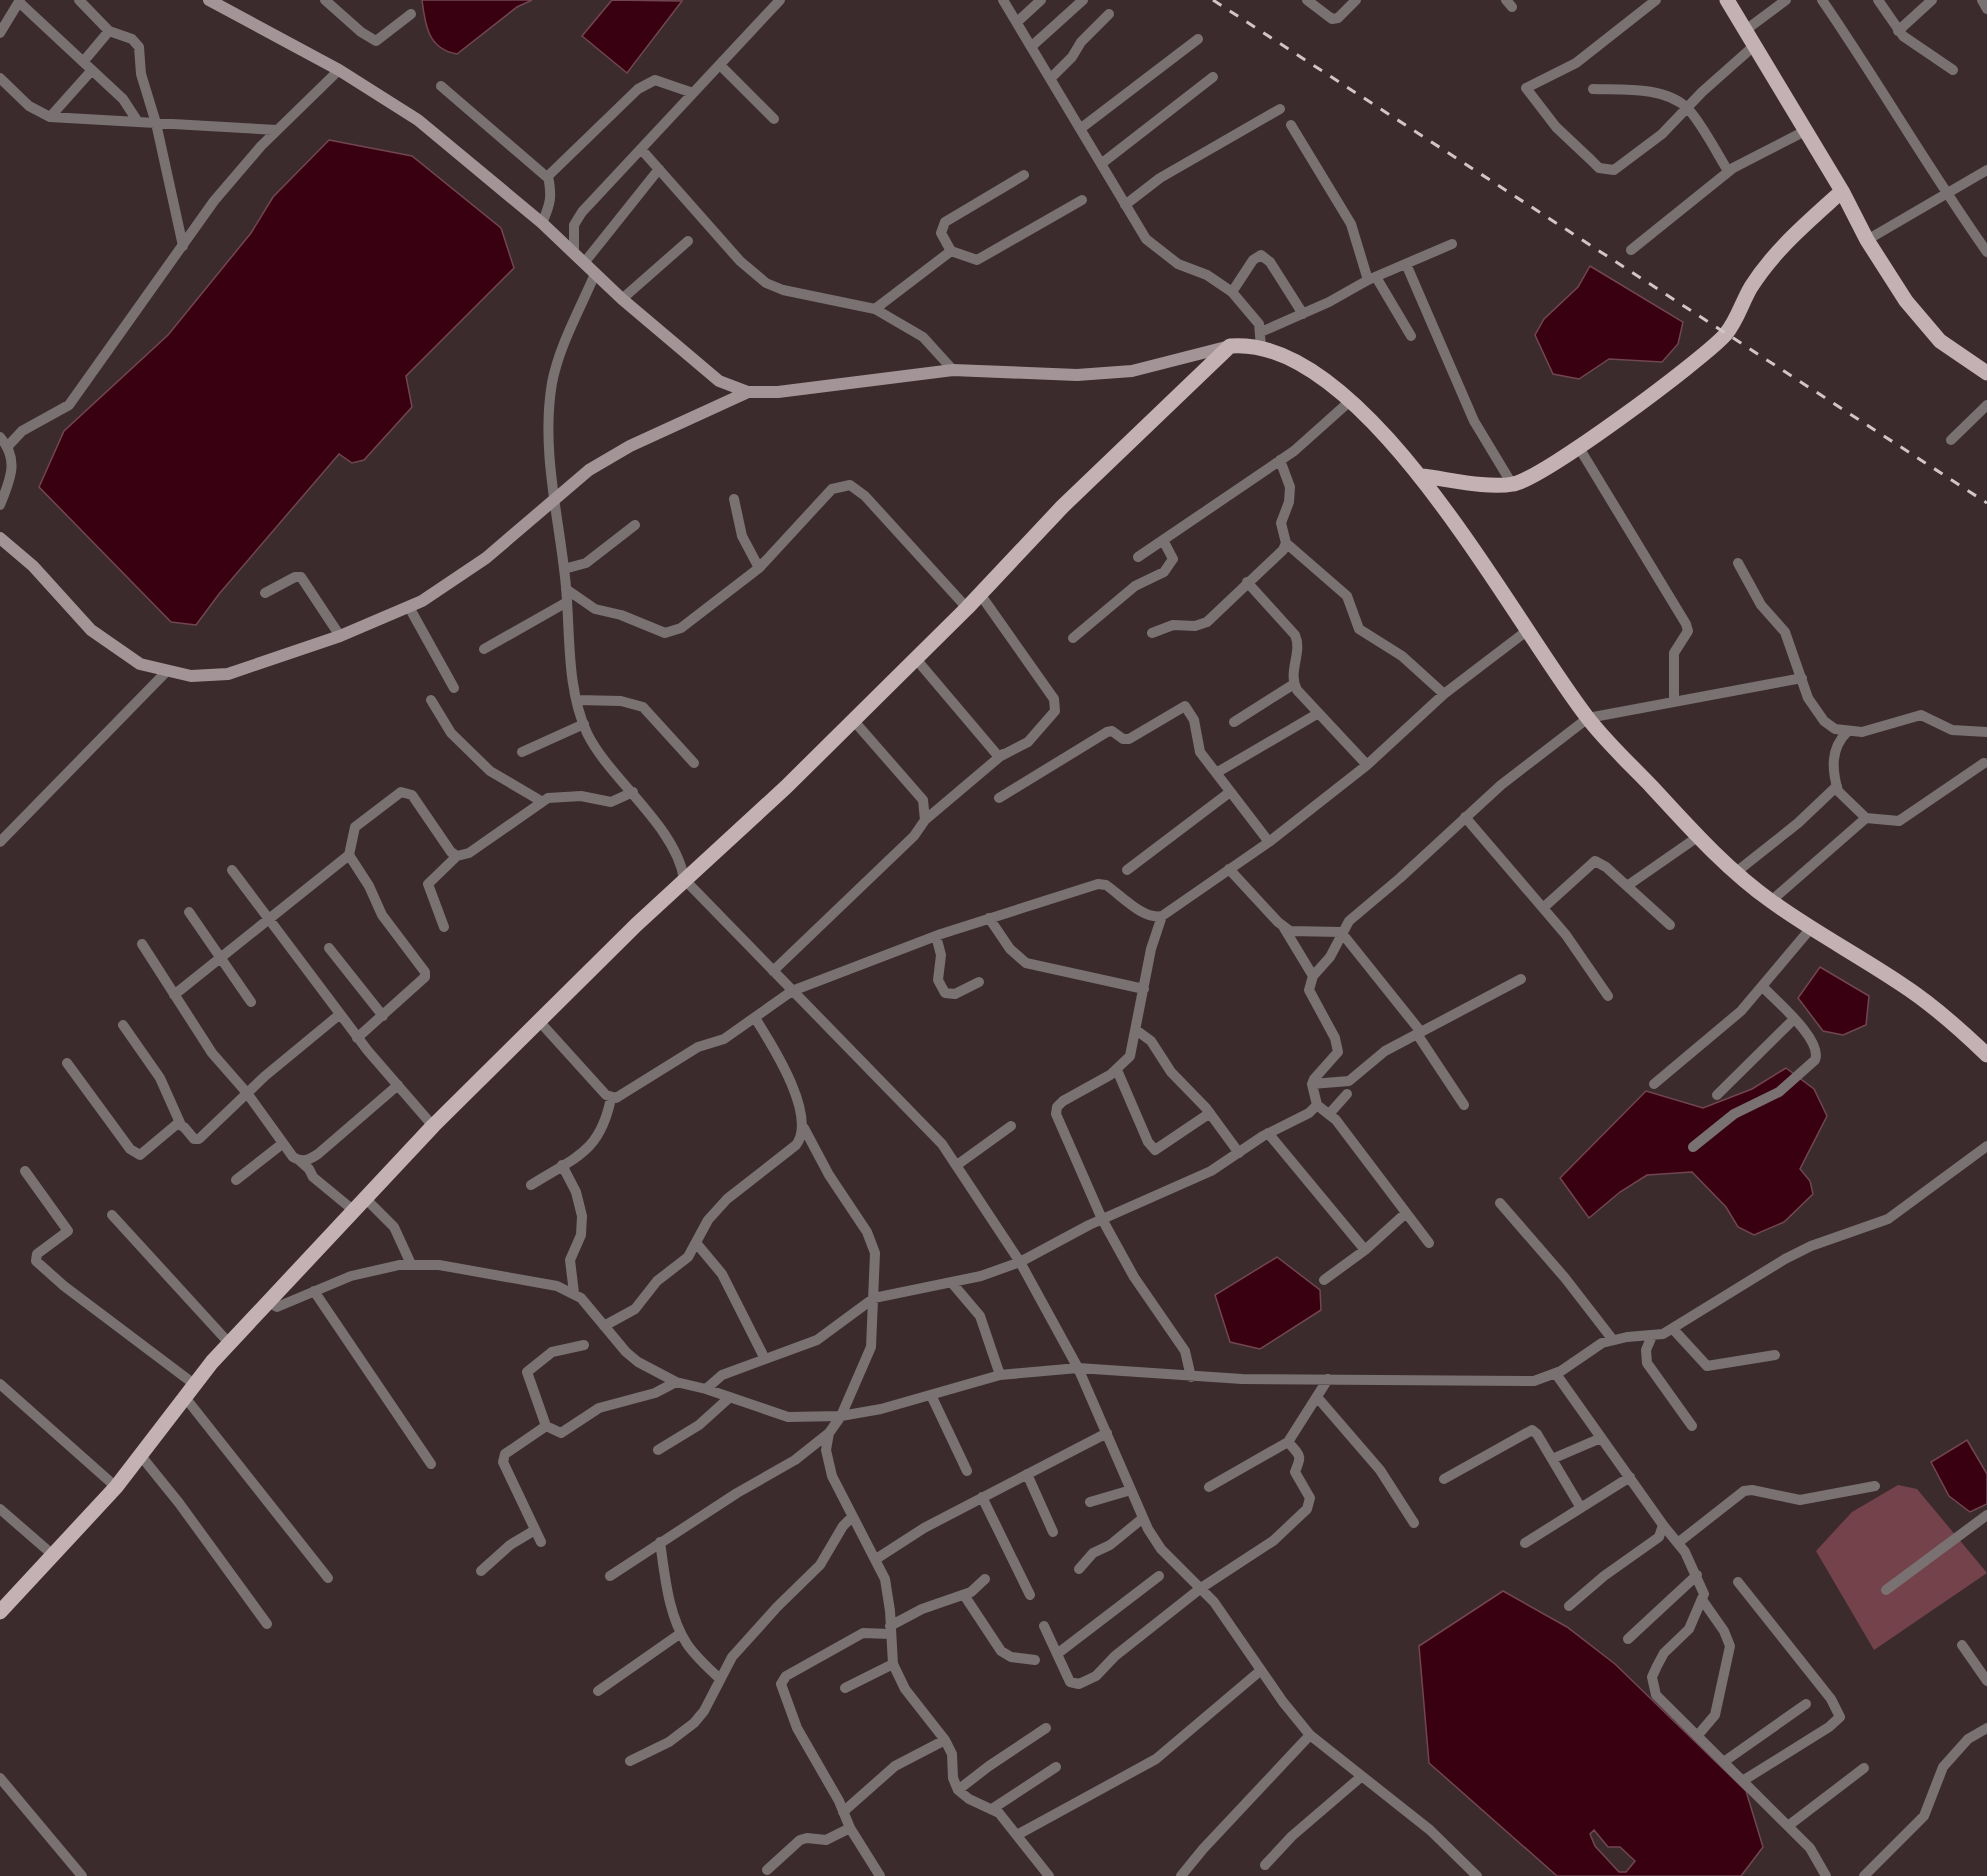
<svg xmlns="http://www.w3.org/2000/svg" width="1987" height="1876" viewBox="0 0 1987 1876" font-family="'IBM Plex Serif',serif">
  <rect width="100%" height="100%" fill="#3b2b2d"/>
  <path fill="#74424b" d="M1898 1485 1917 1489 1987 1573 1874 1650 1816 1551 1852 1512Z"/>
  <path fill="#390011" stroke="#714652" stroke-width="1.5" fill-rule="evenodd" d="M422 0H532L517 7 457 54C428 49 425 25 422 0Z
    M612 0 682 1 627 73 582 36Z
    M329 140 412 156 501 228 514 268 406 376 412 407 364 460 352 463 339 454 219 594 196 625 171 622 39 487 64 431 168 335 251 233 273 197Z
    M1590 266 1683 322 1678 344 1662 362 1609 359 1579 379 1553 374 1535 335 1544 319 1578 287Z
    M1820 967 1869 996 1866 1025 1843 1035 1823 1031 1798 998Z
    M1786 1068 1814 1089 1827 1116 1800 1169 1810 1181 1813 1194 1784 1222 1754 1235 1738 1227 1726 1207 1692 1172 1647 1175 1620 1192 1589 1218 1560 1178 1646 1091 1703 1108 1752 1089Z
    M1277 1257 1320 1290 1321 1310 1260 1349 1230 1342 1215 1295Z
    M1967 1440 1987 1474V1504L1970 1512 1949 1496 1931 1462Z
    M1503 1591 1567 1627 1615 1664 1746 1791 1763 1847 1741 1876H1557L1429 1763 1419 1646ZM1594 1830 1608 1847H1620L1635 1861 1626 1872H1619L1595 1846 1590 1834Z"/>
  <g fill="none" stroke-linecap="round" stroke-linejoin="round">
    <path stroke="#797172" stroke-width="10" d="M79 0 109 31 132 39 139 47 141 74 156 123 183 246
      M325 0 361 32 376 41 411 14
      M1003 0 1146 239 1178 264 1207 275 1232 292 1259 324 1261 346
      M1307 0 1332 19 1338 18 1356 0
      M1506 0 1512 7
      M1656 0 1576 63 1526 88 1556 127 1591 160 1599 168 1614 170 1662 134 1702 92 1755 45
      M1822 0C1879 83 1929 170 1987 252
      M1878 0 1903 36 1953 70
      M1982 0 1987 9
      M19 2 123 99 138 122
      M1017 22 1041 0
      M1747 29 1786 0
      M1898 31 1932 0
      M0 33 20 0
      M1032 46 1083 0
      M83 62 109 31
      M720 65 774 119
      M0 78 29 106 50 117 277 130
      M1051 78 1072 57 1081 42 1109 14
      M441 86 548 178
      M1593 89C1622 90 1664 86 1687 108 1700 120 1718 155 1728 171
      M50 117 92 70
      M1080 129 1198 39
      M641 149 740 261 766 283 783 290 875 309 923 337 953 370
      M1101 164 1213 77
      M1125 205 1160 178 1280 109
      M542 223C551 203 552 196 548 176L638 89 655 80 693 93
      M1867 240 1987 170
      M1631 250 1733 168 1805 131
      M951 251 941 233 945 222 1024 175
      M574 254V225L582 212 780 0
      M584 263 659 169
      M1406 264 1474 421 1512 484
      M595 274C580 309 559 346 552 383 541 448 558 513 565 577 571 628 565 685 587 733 609 779 676 826 684 879L942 1144 1020 1262 1078 1368 1148 1529 1161 1549 1214 1602 1283 1702 1310 1735 1430 1830 1477 1876
      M1376 277 1411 336
      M1368 280 1452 244
      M1232 292 1253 260 1261 255 1270 262 1303 314
      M622 299 688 241
      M875 309 951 251 977 260 1082 200
      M1261 332 1329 302 1368 280 1351 224 1291 125
      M0 437C20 460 10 480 0 505
      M1951 440 1987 405
      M8 446 22 431 69 405 214 201 261 146 339 70
      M1578 446 1686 624 1688 631 1674 653V702
      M734 499 742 536 759 568
      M1286 543 1347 596 1359 629 1402 656 1444 694
      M1138 557 1294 451 1350 401
      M1738 563 1761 605 1785 632 1808 698 1824 721 1835 729 1862 732 1921 715 1952 730 1987 732
      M564 569 586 563 635 525
      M1247 582 1295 635C1303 653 1287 671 1297 690L1367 765
      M566 589 595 609 621 615 665 633 681 628 759 568 832 489 850 485 865 496 967 608
      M265 593 295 577H301L340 636
      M409 607 454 688
      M1152 633 1173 625 1195 626 1207 622 1283 550 1286 543 1281 523 1289 502 1290 487 1280 460
      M1073 638 1135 586 1164 572 1173 559 1163 540
      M484 649 567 602
      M916 659 999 757 1028 742 1055 711 1054 699 980 594
      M431 700 451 733 490 771 541 801
      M577 700 621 701 643 707 694 763
      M1234 722 1294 684
      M1847 732C1830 749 1832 770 1838 791L1866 818
      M522 752 584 724
      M1216 773 1317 714
      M999 798 1107 732 1112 731 1123 739H1129L1185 706 1194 720 1200 752 1269 842
      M1465 817 1566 935 1608 996
      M925 820 1003 754
      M0 842 167 671
      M349 855 369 886 382 915 425 972V977L357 1038
      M1229 869 1278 922 1290 931 1341 932 1421 1032
      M232 870 368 1051 433 1126
      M1127 870 1230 792
      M1735 873 1798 823 1837 786
      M1627 886 1699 836
      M1771 901 1866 818 1899 821 1984 763
      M1543 908 1595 861 1606 867 1670 925
      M189 912 251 1002
      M1162 916 1151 949 1130 1056 1110 1075 1063 1101 1057 1107 1056 1114 1102 1219 1134 1277 1185 1351 1191 1377
      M989 918 1010 949 1026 963 1144 989
      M444 927 428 884 457 856
      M1284 928 1313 976
      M936 936 941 955 938 980 945 993 955 994 979 982
      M142 944 212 1053 247 1093 293 1157C303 1163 309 1160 318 1154L398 1085
      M329 948 383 1016
      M773 971 914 836 925 820 923 800 854 721
      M174 995 349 855 355 827 401 792 412 795 451 852 457 856 469 853 548 798 581 796 611 802 633 792
      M539 1021 606 1095 616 1098 698 1047 724 1039 792 991 941 934 1098 884 1106 885C1122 896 1143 920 1162 916L1269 842 1367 765 1444 694 1528 630
      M123 1025 160 1078 181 1125
      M1136 1030 1151 1041 1171 1072 1206 1108 1239 1153
      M1417 1034 1464 1105
      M67 1063 130 1149 140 1155 177 1124 184 1127 194 1139H199L265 1076 339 1015
      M1117 1070 1148 1142 1155 1150 1210 1113
      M1312 1084 1349 1081 1385 1051 1521 979
      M1654 1084 1741 1011 1811 928
      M1717 1095 1794 1019
      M1317 1105 1336 1120 1429 1243
      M1330 1113 1347 1094
      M804 1128 829 1175 867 1232 875 1253 871 1347 841 1416 829 1433 826 1450 832 1476 885 1579 890 1611 893 1664 905 1689 945 1740 952 1754 953 1778 958 1790 969 1799 999 1813 1049 1876
      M1268 1133 1365 1250
      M1693 1147 1734 1114 1779 1092 1815 1060C1823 1040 1777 1002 1763 987
      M300 1161 309 1169 313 1177 353 1210
      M562 1165 576 1192 582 1216 581 1235 570 1260 574 1293
      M957 1165 1011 1126
      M25 1171 68 1231 37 1254 36 1261 64 1286 194 1384
      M236 1180 282 1144
      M531 1185C575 1157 600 1153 611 1098
      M365 1198 394 1227 411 1264
      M1500 1203 1565 1278 1613 1340
      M112 1215 229 1343
      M697 1244 722 1274 765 1359
      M1324 1280 1365 1250 1406 1213
      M952 1283 980 1316 1000 1375
      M314 1291 431 1464
      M268 1302 277 1307 351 1276 399 1265H439L557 1286 581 1298 626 1352 638 1362 676 1382 706 1389 788 1417 841 1416 881 1409 1000 1375 1078 1368 1242 1379 1534 1381 1561 1371 1602 1343 1627 1337 1663 1334 1785 1259 1811 1246 1888 1219 1987 1146
      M604 1326 635 1309 657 1281 688 1257 708 1220 727 1199 796 1145C818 1116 772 1045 755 1018
      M1673 1329 1707 1366 1775 1355
      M1652 1336 1646 1350 1647 1363 1692 1426
      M1556 1374 1663 1525 1659 1537 1604 1576 1569 1606
      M0 1384 116 1487
      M706 1389 722 1375 817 1340 874 1298 981 1276 1020 1262 1089 1225 1211 1171 1263 1136 1309 1113 1317 1105 1312 1084 1314 1079 1338 1052 1335 1038 1309 990 1313 976 1330 957 1349 921 1400 878 1501 785 1588 718 1802 678
      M931 1395 967 1471
      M184 1396 328 1578
      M1317 1397 1380 1470 1414 1523
      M546 1426 527 1372 552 1352 584 1345
      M658 1450 699 1425 730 1397
      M141 1456 179 1503 267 1624
      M1552 1459 1601 1438
      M1027 1474 1053 1532
      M1444 1479 1532 1430 1537 1434 1581 1508
      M1209 1487 1288 1442 1328 1379
      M982 1497 1030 1595
      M1090 1502 1131 1490
      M0 1509 53 1555
      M1663 1525 1685 1552 1704 1594 1689 1629 1664 1653 1657 1666 1652 1677 1656 1695 1810 1848 1826 1876
      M541 1542 503 1462 505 1454 546 1426 561 1433 599 1408 655 1393 676 1382
      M660 1542C665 1576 668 1615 687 1644 696 1657 708 1668 719 1678
      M1679 1542 1744 1491 1752 1490 1800 1500 1875 1486
      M1525 1543 1630 1477
      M876 1559 924 1528 1107 1433
      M1079 1569 1093 1553 1110 1545 1143 1518
      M481 1571 510 1545 535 1530
      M610 1576 737 1493 795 1460 829 1433
      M1738 1582 1831 1699 1840 1717 1829 1727 1744 1780
      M1886 1590 1987 1515
      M964 1595 1001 1651 1011 1657 1035 1660
      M890 1626 922 1609 971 1592 985 1579
      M1044 1626 1070 1682 1079 1684 1096 1676 1115 1656 1201 1588 1273 1541 1307 1509 1310 1498 1295 1472C1302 1455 1301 1457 1288 1442
      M1628 1639 1697 1575
      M1962 1645 1987 1681
      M1057 1654 1159 1576
      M845 1688 893 1664
      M598 1691 681 1633
      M1698 1735 1715 1715 1730 1646 1724 1631 1703 1601
      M630 1761 669 1742 694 1723 704 1711 732 1657 777 1607 820 1565 843 1526 852 1517
      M1725 1761 1806 1704
      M0 1778 82 1876
      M958 1790 989 1766 1046 1728
      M992 1809 1056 1767
      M843 1812 895 1766 945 1740
      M1788 1826 1864 1768
      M1017 1835 1156 1759 1260 1671
      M1265 1865 1292 1836 1362 1776
      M767 1870 800 1840 807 1838 826 1840 850 1828
      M880 1876 850 1828 839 1801 797 1728 781 1684 786 1676 863 1633 890 1634
      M1181 1876 1203 1849 1310 1735
      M1864 1876 1924 1816 1943 1767 1968 1739 1987 1728"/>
    <path stroke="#a39597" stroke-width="12" d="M209 0 339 70 418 120 542 223 622 299 719 381 748 392H778L953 370 1077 375 1132 371 1230 346
      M0 538 33 566 91 630 140 664 191 676 228 674 340 636 422 601 486 558 589 470 630 446 748 392"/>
    <path stroke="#c3b1b4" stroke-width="15" d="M1727 0 1842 191 1867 240 1906 301 1940 341 1987 373
      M1422 476C1448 479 1488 489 1513 484 1543 479 1701 361 1725 335 1737 321 1742 302 1751 287 1775 249 1809 221 1842 191
      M0 1612 116 1487 212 1362 433 1126 636 925 786 787 967 608 1062 507 1230 346C1365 334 1513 622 1587 717 1606 742 1630 764 1652 787 1689 827 1726 869 1771 901 1812 931 1858 955 1901 984 1932 1004 1960 1029 1987 1055"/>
    <path stroke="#d1c5c7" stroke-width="3" stroke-dasharray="10 10" stroke-linecap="butt" d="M1213 0 1987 503"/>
  </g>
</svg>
